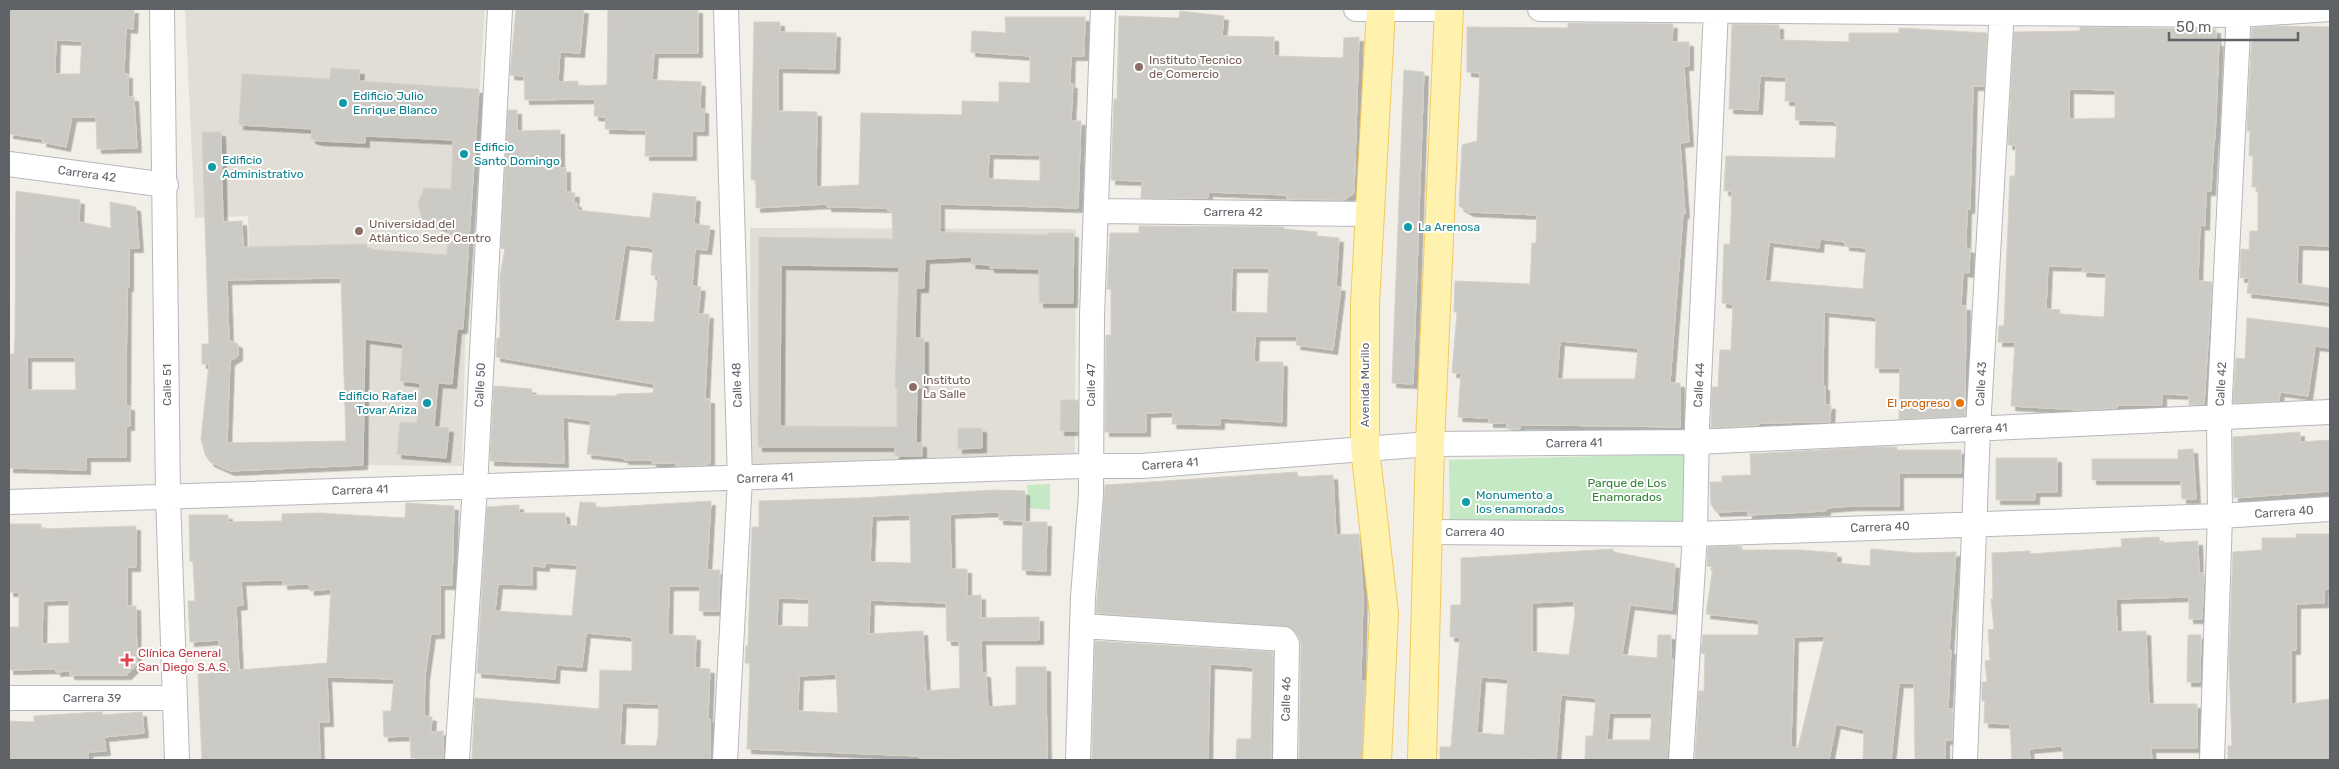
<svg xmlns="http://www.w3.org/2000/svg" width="2339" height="769" viewBox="0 0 2339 769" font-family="Rubik,sans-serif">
  <defs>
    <filter id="shadow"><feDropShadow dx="4.5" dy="4.5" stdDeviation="0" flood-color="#0004"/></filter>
  </defs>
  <rect width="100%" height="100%" fill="#f1efe8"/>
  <path fill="#e1ded6" d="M185 9H485L467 272 462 466 363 465 367 244 249 247 248 216 195 218Z
    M750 228 1076 229 1075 459 751 469Z"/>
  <path fill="#c5e8c5" d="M1685 454 1684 525 1450 526 1449 460Z
    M1050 484V510L1029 508 1027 485Z"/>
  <path fill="#cccac5" stroke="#d6d1c6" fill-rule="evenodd" filter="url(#shadow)" d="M9 9H134L133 29 126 28 124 74H128V97H134L137 148 97 149 96 117H72L66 147 42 142 43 139 9 134ZM56 40 82 41 80 74H55Z
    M516 9H584L580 53 560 52 558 82 578 81V86L607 85 608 9H698V53H654L652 80 701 82 700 109H704V131H692V156H645L646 130 605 129 606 117 594 116 595 99 525 100 524 76 510 75Z
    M1180 11 1224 16 1222 36 1274 37V56L1343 58 1344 38 1359 37 1354 193 1344 200 1287 199V195L1208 192V198H1141L1142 181 1111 180 1114 99H1117L1119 16 1179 18Z
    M1005 17H1085L1084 56H1071L1070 84H1073L1071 121H1081L1078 208 940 204V232L1048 235V233H1074L1073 303H1039V269L990 268V265L971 264 972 257 925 259 924 288H916L915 338H924V388H917L916 443H922V456H895V447H758L759 237 893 239 892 211H888V208L827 207V204L756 208V180H751L754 22H780V32L836 33 835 69 778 68V111L817 112 816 187 859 185 861 113 962 115V101L999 102V82L1030 83V56L971 52 972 31 1006 33ZM989 154 1040 155V181L988 179ZM781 265 899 267 895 388H897V427L780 426Z
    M1568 23 1673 24 1672 42H1689V66H1684L1689 142 1680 143 1685 214H1683L1670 383H1680V427L1544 425H1520V429H1507V423H1489V418L1458 417 1461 373H1452L1457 312H1454L1455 281 1530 284 1532 243H1536L1537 215 1469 212 1459 206 1462 145 1477 141 1480 73 1467 72V27L1568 28ZM1560 341 1638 348 1635 379H1557Z
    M1732 24 1779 25V40L1849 42V33H1899V28L1987 33 1984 86H1973L1970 209H1967L1966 248 1970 249 1969 273 1963 272 1961 306H1966L1965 416 1899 419 1900 368H1875L1876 317 1824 312 1823 386H1825V405H1831L1830 422 1758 423 1759 425 1711 428 1712 387H1718L1720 350H1731L1733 304 1722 303 1724 244 1730 245 1732 191H1724L1726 156 1835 158 1837 124 1834 123V121L1795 120 1796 101H1785L1786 77 1760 76 1758 110 1729 109ZM1820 239 1845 242V246L1866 248 1863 289 1765 281 1769 242 1819 248Z
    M2277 26 2330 27V246L2298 245 2297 284 2330 288V302L2247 293 2249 278H2240L2241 249 2249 250 2250 231H2258V187H2252L2253 156H2249L2250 131H2247L2252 28Z
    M2080 27 2216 29V42H2219L2215 140H2214L2211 191H2206L2205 226 2200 225 2198 281 2212 282 2204 404 2189 405V395L2162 394V405H2117V408L2080 410 2011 406 2015 342H1998L1999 326H2004L2010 176H2015L2016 145H2008L2014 32 2080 31ZM2069 89 2115 90V118L2069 119ZM2048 266 2083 267 2082 272 2106 273 2104 317 2060 314V310L2046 309Z
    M331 68 360 70 359 81 479 89 463 329H457L452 384 438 383 434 427 449 428 446 458 397 454 400 422 417 423 420 383 400 381 403 344 365 339 363 465 230 471 210 462 205 454 201 439 209 364H202V344H209L202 132H221L223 222 242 221 243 247 367 244V249L447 255 448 229 422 220 418 203 424 188 451 189 453 140 365 136V143L318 141 311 139 312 129 239 125 242 74 330 79ZM341 278 346 441 227 443 230 361 238 356V344L229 340 227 280Z
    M1404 70 1424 72 1413 384 1392 383Z
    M508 110H517V131L560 130V168H566V192L575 193 574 203H577V210L650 218 653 193 696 197 694 224 710 226 707 250 695 249 692 286 701 287 698 314H709L705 399H710V462L708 465 676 466V463H652V460H624V458L587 454 591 421 563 417 564 463 490 461 494 386 532 389 531 395 617 396V394L653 393 654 384 496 357 497 338H500V276L505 249 501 248ZM625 245 653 248 651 275 658 276 654 322 614 321Z
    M16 191 80 200 79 222 111 228 110 202 136 207 139 248H129V287H127L126 406H130V426H126V457H86V470L9 468V354H14L15 337ZM27 357H75L76 390H27Z
    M1139 226 1284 227V229L1317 232V236L1339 238 1336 286 1341 287 1333 350 1296 345 1297 336H1255L1254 362H1283L1282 422 1220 418V425L1172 424 1173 412 1146 413V432H1105L1106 335H1111V289H1107L1110 233H1139ZM1232 268H1269L1267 313 1231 312Z
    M2247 318 2330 328V348L2315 346 2308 396 2280 392 2279 401 2233 403 2236 358 2245 359Z
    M1061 400H1078V431H1060Z
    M958 428H982V448L958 449Z
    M2300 432V442L2330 440V491L2234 498 2233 437Z
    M1872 447H1897V450H1961V473H1899V506H1853L1826 508V511L1748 515V511L1716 512 1711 504 1710 482H1722V476L1751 475 1750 454Z
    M2193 449 2196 499H2182L2181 480H2092V459H2178V450Z
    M1996 458H2057V492H2035V500H1996Z
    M1297 472 1298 477 1333 475 1336 535 1359 534 1363 597 1361 681H1365L1362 760H1299L1301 644 1299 637 1291 627 1096 613 1105 485Z
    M993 490 1025 491V521L999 520V512L950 514 951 569H967V596L981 595V618L1039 617V640H981L982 673H986L988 707 1016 705V667H1046L1047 760 919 758V756L747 749 750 663H745L746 646H748L752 527H759V501L859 498ZM910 515 911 563 870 562 872 516ZM778 598 809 599 808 627 777 626ZM870 600 946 603 947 641H959L960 688 926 691 923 631 869 634ZM836 674 838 713 798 711 799 676Z
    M711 501 707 570H720L719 611H699L700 586H669L668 635 696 636 695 668 710 669 708 719H710V760H472L475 698 599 709 600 670 632 671V637L586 633 582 667 556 665 555 679 477 673 487 507 519 505V513H565L566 525 577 526 580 502 596 503 595 508ZM545 563 577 565 572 616 495 611 498 584 532 585V566L545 567ZM622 703 659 704 658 737 656 746 620 745Z
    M406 503 454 506 452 585H440V634H431L425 676 424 716 432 717 431 732 443 731V758H411L410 736 384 737 383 711H391L394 679 327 677 329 722H319L320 760H202L198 674 221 672 219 640 190 642 188 601H195L193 562 190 561 189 515H228V522L282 521V514L319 513 405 518ZM283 580V585L309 584 310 591 331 589 327 663 239 670 236 606 243 605 241 581Z
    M1023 522H1047L1046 571 1022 570Z
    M9 524H41V529L136 526V567H127V606H136L137 665 127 675H70V671L56 672V669L9 670V627H19V592H9ZM69 600V643L42 644 43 601Z
    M2296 534H2330V589H2324V603L2296 604V650H2291V704L2330 699V760H2228V746H2232L2229 662 2233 552 2262 550V538H2296Z
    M2159 537 2160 543 2198 541 2199 573H2204L2202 619H2189V597L2116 599 2117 632 2146 631 2149 704H2197V748H2151L2152 760H2064L2062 746 2029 749 2030 760H2012L2010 724 1984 723 1985 701H1982V682H1987L1985 661 1990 660 1988 630 1994 629 1991 599H1993L1992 553 2030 551V554L2122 547 2121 539Z
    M1736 546 1742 547V550H1802L1837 553 1836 563 1870 566 1871 549 1916 553 1956 552 1949 650H1951L1948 709H1953L1952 740H1945V760H1915L1914 683H1899L1891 760H1863L1864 730 1836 724 1829 760H1695L1699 691H1704L1705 654 1701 653 1703 635H1758L1759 620 1706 614 1713 567 1707 566 1708 547ZM1825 636 1798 748 1791 747 1794 637Z
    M1613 549 1614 552 1675 564 1672 610 1630 605 1622 655 1657 658 1658 635H1671V659H1673L1667 760H1585L1586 736H1593L1596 698 1561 695 1556 760 1521 758V760H1440V747H1451L1460 637H1450L1451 605H1461V558ZM1574 601 1575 615 1569 655 1532 652V603ZM1481 677 1508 679 1504 735 1477 733ZM1609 713H1652L1650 740H1607Z
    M2188 635H2201L2200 682H2187Z
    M1095 641 1273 652 1271 760H1236L1237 739H1251L1253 667 1210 664 1208 760H1092Z
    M98 712H102V715L142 712 144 733 104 737 106 751 88 752V760H9V721L34 722V716Z"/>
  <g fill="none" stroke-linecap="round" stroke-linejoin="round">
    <g stroke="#b5b8bc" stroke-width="26">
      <path id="minor" d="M162 9 168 496 177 760
        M1356 9H1395
        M1397 9H1437
        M1540 9 2239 15 2330 9
        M9 164 166 185
        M1096 211 1369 214
        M9 502 1081 466H1142L1430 444 1697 442 2330 412
        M1429 532 1695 534 2220 516 2330 509
        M1082 626 1284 639 1287 644 1285 760
        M9 698H175
        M457 760 475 487 500 9
        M725 760 740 479 726 9
        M1078 760 1083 597 1091 494 1092 316 1103 9
        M1681 760 1695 534 1697 425 1716 9
        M1965 760 1978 429 2002 9
        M2212 760 2220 516 2219 417 2239 9"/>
    </g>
    <g stroke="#f2c960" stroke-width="30">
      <path id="major" d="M1377 760 1384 614 1365 448V304L1381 9
        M1422 760 1430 444 1449 9"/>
    </g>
    <use href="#minor" stroke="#fff" stroke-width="24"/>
    <use href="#major" stroke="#fff2af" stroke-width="28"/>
  </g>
  <g fill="#8d6e63" stroke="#fff" stroke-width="2">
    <circle cx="1139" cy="67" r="5"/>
    <circle cx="359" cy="231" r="5"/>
    <circle cx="913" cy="387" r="5"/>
  </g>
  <g fill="#0f9aa8" stroke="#fff" stroke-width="2">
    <circle cx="343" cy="103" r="5"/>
    <circle cx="464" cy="154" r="5"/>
    <circle cx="212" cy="167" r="5"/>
    <circle cx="1408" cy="227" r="5"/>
    <circle cx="427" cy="403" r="5"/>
    <circle cx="1466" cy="502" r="5"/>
  </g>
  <circle fill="#e8710a" stroke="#fff" stroke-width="2" cx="1960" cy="403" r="5"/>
  <path fill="#e0444e" stroke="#fff" stroke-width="2" d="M124.5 652.5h5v5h5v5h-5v5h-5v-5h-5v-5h5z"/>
  <g text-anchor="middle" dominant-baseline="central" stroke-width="4" stroke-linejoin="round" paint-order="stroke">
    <g font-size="12" fill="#785e54" stroke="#fff" text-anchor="start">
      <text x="1149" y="60">Instituto Tecnico<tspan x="1149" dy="14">de Comercio</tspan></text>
      <text x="369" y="224">Universidad del<tspan x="369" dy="14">Atlántico Sede Centro</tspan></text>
      <text x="923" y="380">Instituto<tspan x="923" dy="14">La Salle</tspan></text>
    </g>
    <g font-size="12" fill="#0d838f" stroke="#fff" text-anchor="start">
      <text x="353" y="96">Edificio Julio<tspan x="353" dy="14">Enrique Blanco</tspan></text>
      <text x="474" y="147">Edificio<tspan x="474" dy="14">Santo Domingo</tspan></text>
      <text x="222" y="160">Edificio<tspan x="222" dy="14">Administrativo</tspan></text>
      <text x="1418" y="227">La Arenosa</text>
      <text x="417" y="396" text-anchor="end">Edificio Rafael<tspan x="417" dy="14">Tovar Ariza</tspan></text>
      <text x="1476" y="495">Monumento a<tspan x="1476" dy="14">los enamorados</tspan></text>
    </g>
    <g font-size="12" fill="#5f6368" stroke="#fff">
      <text transform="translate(87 174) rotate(8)">Carrera 42</text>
      <text x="1233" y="212">Carrera 42</text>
      <text transform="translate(1981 384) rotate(-87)">Calle 43</text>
      <text transform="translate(2221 384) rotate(-87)">Calle 42</text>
      <text transform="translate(167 385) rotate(-90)">Calle 51</text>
      <text transform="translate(480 385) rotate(-87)">Calle 50</text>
      <text transform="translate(737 385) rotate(-92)">Calle 48</text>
      <text transform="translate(1091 385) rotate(-90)">Calle 47</text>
      <text transform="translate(1365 385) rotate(-90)">Avenida Murillo</text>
      <text transform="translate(1699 385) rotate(-87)">Calle 44</text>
      <text transform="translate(1979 429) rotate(-3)">Carrera 41</text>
      <text transform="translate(1574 443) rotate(-1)">Carrera 41</text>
      <text transform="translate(1170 464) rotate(-4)">Carrera 41</text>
      <text transform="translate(765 478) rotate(-2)">Carrera 41</text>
      <text transform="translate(360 490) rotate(-2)">Carrera 41</text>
      <text transform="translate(2284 512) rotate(-4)">Carrera 40</text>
      <text transform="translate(1880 527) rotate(-2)">Carrera 40</text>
      <text x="1475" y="532">Carrera 40</text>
      <text x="92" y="698">Carrera 39</text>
      <text transform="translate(1286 699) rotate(-89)">Calle 46</text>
    </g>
    <g font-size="12" fill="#c56008" stroke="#fff" text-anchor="end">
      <text x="1950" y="403">El progreso</text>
    </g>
    <g font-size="12" fill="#348238" stroke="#fff">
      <text x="1627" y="483">Parque de Los<tspan x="1627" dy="14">Enamorados</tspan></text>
    </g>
    <g font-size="12" fill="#be3a42" stroke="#fff" text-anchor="start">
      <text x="138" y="653">Clínica General<tspan x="138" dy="14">San Diego S.A.S.</tspan></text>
    </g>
  </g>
  <rect width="2339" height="769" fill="none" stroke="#5f6368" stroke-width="20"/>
  <path d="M2169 32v8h129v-8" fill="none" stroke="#5f6368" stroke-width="2.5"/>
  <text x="2176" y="32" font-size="15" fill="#5f6368" stroke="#ffffff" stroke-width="4" paint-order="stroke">50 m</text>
</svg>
